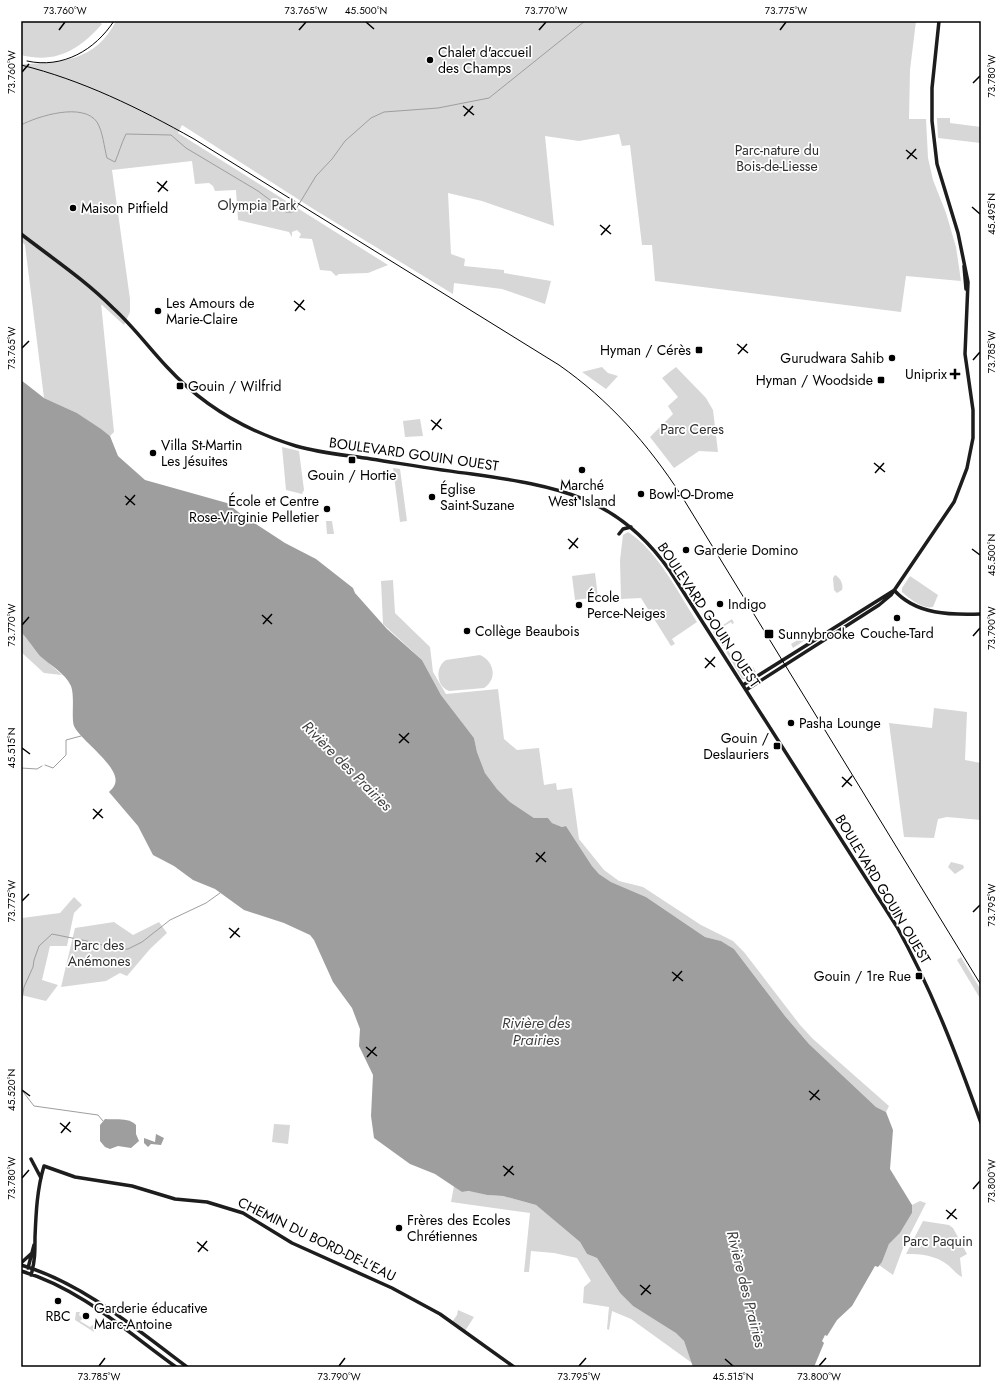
<svg xmlns="http://www.w3.org/2000/svg" width="1002" height="1388" viewBox="0 0 1002 1388" font-family="Jost,sans-serif">
  <rect width="100%" height="100%" fill="#fff"/>
  <path fill="#d7d7d7" d="M21 21H98L102 24C79 50 56 64 21 55Z
    M116 21H916L910 70 909 119H926L928 158 933 180 946 213 956 247 961 281 906 276 901 312 655 281 652 245H642L630 145 622 146 619 134 579 141 545 136 554 226 482 201 448 193 451 254 465 259 464 266 504 270V273L551 281 545 304 502 289 454 283 453 294 315 210 182 125 178 133 388 265 368 273 339 274 336 276 331 271 320 270 312 239 299 238 301 234 297 230 292 232V237L289 232 238 220 236 190 215 191 213 186 209 183 195 184 192 161 112 170 130 299V312L124 325 92 296 101 303 114 432 110 436 77 413 44 398 25 245 21 241V64C61 63 96 61 116 21Z
    M937 118H950V123L981 127V143L938 138Z
    M602 367 608 373 618 376 606 389 582 372Z
    M676 367 706 398 713 410 718 452 699 451 674 468 650 437 673 414 668 406 678 397 662 378Z
    M420 419 423 436 405 437 403 421Z
    M282 447 299 451 304 490 302 494 286 490Z
    M393 468 400 469 407 521 400 522Z
    M326 521H332L334 534H327Z
    M628 532C657 550 679 594 697 622L672 639 675 644 671 646 641 598 621 599 620 560 623 535Z
    M595 573 598 597 575 600 572 576Z
    M835 575C840 577 844 585 842 590L837 593 834 590 833 578Z
    M910 576 938 595 933 607C923 610 909 598 902 592V588Z
    M393 580 395 613 430 647 433 672 446 694 498 689 504 739 517 750 539 748 544 785 556 783 557 790 572 788 579 839 604 870 619 881 643 887 701 925 733 941 744 952 800 1025 813 1039 889 1106 886 1112 876 1107 809 1044 785 1016 734 949 721 941 705 937 646 897 611 882 599 874 592 866 566 826 562 827 552 823 548 818H534L510 802 497 789 485 773 477 752 474 738 441 695 422 660 383 624 381 581Z
    M732 619 734 623 732 624 731 622 719 629 720 631 718 634 725 645 722 646 713 632Z
    M21 632 32 643 39 654 62 675 44 673 21 652Z
    M806 632 810 637 793 648 791 644 806 635Z
    M726 647 741 671H743L746 674 753 670V667L756 672 745 679H742L724 648Z
    M480 655C494 661 498 679 484 688L449 691C436 686 435 667 446 660Z
    M934 708 967 712 965 760 981 763V820L947 817 938 819 934 838 904 837 889 723 932 728Z
    M951 862 963 865 964 868 955 874 948 867Z
    M74 897 82 905 74 913 67 946H50L42 980 58 985 46 1001 21 995 22 918 60 913Z
    M114 922 133 935 159 922 167 933 150 949 127 976 120 973 106 981 61 987 75 928Z
    M961 957 981 990V1000L957 960Z
    M274 1124 290 1125 288 1144 272 1142Z
    M454 1186 462 1192 471 1191 487 1195 503 1196 536 1205 580 1242 587 1254 597 1258 620 1293 633 1306 676 1332 684 1341 692 1363 631 1319 612 1311 609 1330 607 1329 609 1307 583 1303 584 1287 591 1281 577 1258 554 1253 531 1251 529 1272H524L530 1213 451 1202Z
    M920 1201 926 1203 903 1248 893 1275 879 1265 882 1262 889 1244 900 1233 912 1213V1205Z
    M923 1221 949 1225 953 1228 967 1254 960 1258 962 1277C957 1275 953 1269 948 1265 935 1255 921 1254 906 1254Z
    M458 1310 474 1317 465 1331 452 1322 457 1315Z
    M76 1312H80L79 1315 83 1318 80 1321 90 1327 94 1324 95 1325 94 1332 75 1320Z"/>
  <path fill="#9e9e9e" d="M21 380 44 398 77 413 101 429 110 436 118 456 145 480 227 503 242 515 285 543 316 559 353 588 355 593 387 629 422 660 441 695 474 738 477 752 485 773 497 789 510 802 534 818H548L552 823 562 827 566 826 592 866 599 874 611 882 646 897 705 937 721 941 734 949 785 1016 809 1044 876 1107 886 1112 893 1130 890 1169 912 1205V1213L900 1233 889 1244 882 1262 878 1267 875 1266 852 1306 837 1320 827 1336 825 1335 822 1341 824 1343 814 1367H693L684 1341 676 1333 633 1306 620 1293 597 1258 587 1254 580 1242 536 1205 503 1196 487 1195 469 1191 462 1192 435 1174 410 1164 374 1138 371 1116 373 1075 359 1046 360 1029 352 1008 333 982 314 940 310 935 284 923 244 910 215 889 193 880 174 866 153 855 138 826 109 792C111 790 114 787 115 784 121 767 81 741 74 726 71 718 75 697 71 686 65 673 50 665 40 656 34 649 28 639 21 632Z
    M105 1119C115 1120 129 1117 136 1125V1134L139 1141 131 1148 118 1146 110 1149 105 1147 100 1141V1125Z
    M156 1134 164 1138 161 1145 151 1144 148 1147 144 1143V1138L155 1142Z"/>
  <g fill="none" stroke-linecap="round" stroke-linejoin="round">
    <path stroke="#9e9e9e" stroke-width="1" d="M21 125C38 116 83 102 97 122 103 132 104 147 107 158L115 162C119 153 121 144 126 134L171 135 186 148 258 191 286 212H292L296 209 316 176 332 159 345 141 371 118 384 112 438 108 489 98 585 21
      M45 765 53 768 66 755V740L81 736
      M21 768 37 769 42 766
      M21 1005 24 987 33 967 34 960 39 946 52 934 92 942 115 949H128L142 942 170 920 206 903 220 893
      M21 1089 34 1106 98 1115 103 1121"/>
    <path stroke="#1d1d1d" stroke-width="3.5" d="M21 234C52 258 85 280 113 308 133 326 149 348 167 367 202 405 246 431 296 446 320 453 345 455 371 459 404 464 438 470 472 474 556 486 618 496 670 571L897 927C932 990 957 1056 981 1123
      M964 266 966 289
      M619 534 623 529 631 527
      M894 590C916 615 951 615 981 614
      M743 685 893 591
      M746 690 879 605 891 595 954 502 967 468 973 438V410L965 354 968 282 958 233 937 164 932 121V88L939 21
      M31 1159 41 1178
      M21 1263 32 1253
      M21 1265C83 1283 136 1329 187 1367
      M28 1268 34 1245
      M21 1271C80 1288 127 1332 176 1367
      M31 1275C35 1262 35 1251 35 1237 36 1213 37 1189 44 1166L75 1177 132 1186 175 1199 207 1202 243 1213 292 1243 392 1288 440 1314 514 1367"/>
    <path stroke="#000" stroke-width="1" d="M27 61C63 69 95 50 114 21
      M21 65C82 80 139 108 194 139L559 365C609 400 648 444 681 495L981 985"/>
  </g>
  <path fill="none" stroke="#000" stroke-width="1.5" d="M366 22 374 29M59 30 65 22M299 30 306 22M539 30 546 22M780 30 786 22M22 72 29 64M973 83 980 76M463 106 474 115M464 116 473 106M906 150 917 159M907 159 916 149M157 182 168 191M158 192 167 181M972 207 980 214M600 225 611 234M601 235 610 225M294 301 305 310M295 311 304 300M737 344 748 353M22 348 29 341M738 354 747 344M973 360 980 352M431 420 442 429M432 430 441 419M874 463 885 472M875 473 884 463M125 496 135 505M126 505 135 495M568 539 578 548M569 549 578 538M972 549 980 555M262 615 272 624M263 624 272 614M22 625 29 617M973 636 980 628M705 658 715 667M705 668 715 657M399 734 409 743M399 743 409 733M22 748 30 754M842 777 852 786M842 787 852 776M93 809 103 818M93 819 102 809M536 853 546 862M536 862 545 852M22 901 29 894M973 912 980 905M229 928 240 937M230 938 239 928M672 972 683 981M673 981 682 971M366 1047 377 1056M367 1057 376 1047M22 1090 30 1096M809 1091 820 1100M810 1100 819 1090M60 1123 71 1132M61 1133 70 1122M503 1166 514 1175M504 1176 513 1166M22 1178 29 1170M973 1189 980 1181M946 1210 957 1219M947 1219 956 1209M197 1242 208 1251M198 1252 207 1241M640 1285 651 1294M641 1295 650 1285M725 1359 733 1366M99 1366 105 1358M339 1366 345 1358M579 1366 586 1358M819 1366 826 1358"/>
  <g fill="#000" stroke="#fff" stroke-width="1.5">
    <circle cx="430" cy="60" r="4"/>
    <circle cx="73" cy="208" r="4"/>
    <circle cx="158" cy="311" r="4"/>
    <rect x="695" y="346" width="8" height="8" rx="2"/>
    <circle cx="892" cy="358" r="4"/>
    <path d="M953 368h4v4h4v4h-4v4h-4v-4h-4v-4h4z"/>
    <rect x="877" y="376" width="8" height="8" rx="2"/>
    <rect x="176" y="382" width="8" height="8" rx="2"/>
    <circle cx="153" cy="453" r="4"/>
    <rect x="348" y="456" width="8" height="8" rx="2"/>
    <circle cx="582" cy="470" r="4"/>
    <circle cx="641" cy="494" r="4"/>
    <circle cx="432" cy="497" r="4"/>
    <circle cx="327" cy="509" r="4"/>
    <circle cx="686" cy="550" r="4"/>
    <circle cx="720" cy="604" r="4"/>
    <circle cx="579" cy="605" r="4"/>
    <circle cx="897" cy="618" r="4"/>
    <circle cx="467" cy="631" r="4"/>
    <rect x="764" y="629" width="10" height="10" rx="2"/>
    <circle cx="791" cy="723" r="4"/>
    <rect x="773" y="742" width="8" height="8" rx="2"/>
    <rect x="915" y="972" width="8" height="8" rx="2"/>
    <circle cx="399" cy="1228" r="4"/>
    <circle cx="58" cy="1301" r="4"/>
    <circle cx="86" cy="1316" r="4"/>
  </g>
  <g text-anchor="middle" dominant-baseline="central" stroke-width="3.5" stroke-linejoin="round" paint-order="stroke">
    <g font-size="14" fill="#000" stroke="#fff" text-anchor="start">
      <text x="438" y="52">Chalet d'accueil<tspan x="438" dy="16">des Champs</tspan></text>
      <text x="81" y="208">Maison Pitfield</text>
      <text x="166" y="303">Les Amours de<tspan x="166" dy="16">Marie-Claire</tspan></text>
      <text x="691" y="350" text-anchor="end">Hyman / Cérès</text>
      <text x="884" y="358" text-anchor="end">Gurudwara Sahib</text>
      <text x="947" y="374" text-anchor="end">Uniprix</text>
      <text x="873" y="380" text-anchor="end">Hyman / Woodside</text>
      <text x="188" y="386">Gouin / Wilfrid</text>
      <text x="161" y="445">Villa St-Martin<tspan x="161" dy="16">Les Jésuites</tspan></text>
      <text x="352" y="475" text-anchor="middle">Gouin / Hortie</text>
      <text x="582" y="485" text-anchor="middle">Marché<tspan x="582" dy="16">West Island</tspan></text>
      <text x="440" y="489">Église<tspan x="440" dy="16">Saint-Suzane</tspan></text>
      <text x="649" y="494">Bowl-O-Drome</text>
      <text x="319" y="501" text-anchor="end">École et Centre<tspan x="319" dy="16">Rose-Virginie Pelletier</tspan></text>
      <text x="694" y="550">Garderie Domino</text>
      <text x="587" y="597">École<tspan x="587" dy="16">Perce-Neiges</tspan></text>
      <text x="728" y="604">Indigo</text>
      <text x="475" y="631">Collège Beaubois</text>
      <text x="897" y="633" text-anchor="middle">Couche-Tard</text>
      <text x="778" y="634">Sunnybrooke</text>
      <text x="799" y="723">Pasha Lounge</text>
      <text x="769" y="738" text-anchor="end">Gouin /<tspan x="769" dy="16">Deslauriers</tspan></text>
      <text x="911" y="976" text-anchor="end">Gouin / 1re Rue</text>
      <text x="407" y="1220">Frères des Ecoles<tspan x="407" dy="16">Chrétiennes</tspan></text>
      <text x="94" y="1308">Garderie éducative<tspan x="94" dy="16">Marc-Antoine</tspan></text>
      <text x="58" y="1316" text-anchor="middle">RBC</text>
    </g>
    <g font-size="14" fill="#2e2e2e" stroke="#fff">
      <text x="777" y="150">Parc-nature du<tspan x="777" dy="16">Bois-de-Liesse</tspan></text>
      <text x="257" y="205">Olympia Park</text>
      <text x="692" y="429">Parc Ceres</text>
      <text x="99" y="945">Parc des<tspan x="99" dy="16">Anémones</tspan></text>
      <text x="938" y="1241">Parc Paquin</text>
    </g>
    <g font-size="14" fill="#000" stroke="#fff">
      <text transform="translate(414 454) rotate(8)">BOULEVARD GOUIN OUEST</text>
      <text transform="translate(709 615) rotate(56)">BOULEVARD GOUIN OUEST</text>
      <text transform="translate(883 889) rotate(59)">BOULEVARD GOUIN OUEST</text>
      <text transform="translate(317 1239) rotate(26)">CHEMIN DU BORD-DE-L'EAU</text>
    </g>
    <g font-size="15" font-style="italic" fill="#3f3f3f" stroke="#fff">
      <text transform="translate(347 766) rotate(45)">Rivière des Prairies</text>
      <text x="536" y="1023">Rivière des<tspan x="536" dy="17">Prairies</tspan></text>
      <text transform="translate(746 1289) rotate(76)">Rivière des Prairies</text>
    </g>
  </g>
  <rect width="1002" height="1388" fill="none" stroke="#ffffff" stroke-width="44"/>
  <rect x="22" y="22" width="958" height="1344" fill="none" stroke="#000" stroke-width="1.5"/>
  <g font-size="10" text-anchor="middle" fill="#000">
    <text x="65" y="14">73.760°W</text>
    <text x="306" y="14">73.765°W</text>
    <text x="366" y="14">45.500°N</text>
    <text x="546" y="14">73.770°W</text>
    <text x="786" y="14">73.775°W</text>
    <text transform="translate(11 72) rotate(-90)" y="4">73.760°W</text>
    <text transform="translate(991 76) rotate(-90)" y="4">73.780°W</text>
    <text transform="translate(991 214) rotate(-90)" y="4">45.495°N</text>
    <text transform="translate(11 348) rotate(-90)" y="4">73.765°W</text>
    <text transform="translate(991 352) rotate(-90)" y="4">73.785°W</text>
    <text transform="translate(991 555) rotate(-90)" y="4">45.500°N</text>
    <text transform="translate(11 625) rotate(-90)" y="4">73.770°W</text>
    <text transform="translate(991 628) rotate(-90)" y="4">73.790°W</text>
    <text transform="translate(11 748) rotate(-90)" y="4">45.515°N</text>
    <text transform="translate(11 901) rotate(-90)" y="4">73.775°W</text>
    <text transform="translate(991 905) rotate(-90)" y="4">73.795°W</text>
    <text transform="translate(11 1090) rotate(-90)" y="4">45.520°N</text>
    <text transform="translate(11 1178) rotate(-90)" y="4">73.780°W</text>
    <text transform="translate(991 1181) rotate(-90)" y="4">73.800°W</text>
    <text x="99" y="1380">73.785°W</text>
    <text x="339" y="1380">73.790°W</text>
    <text x="579" y="1380">73.795°W</text>
    <text x="733" y="1380">45.515°N</text>
    <text x="819" y="1380">73.800°W</text>
  </g>
</svg>
